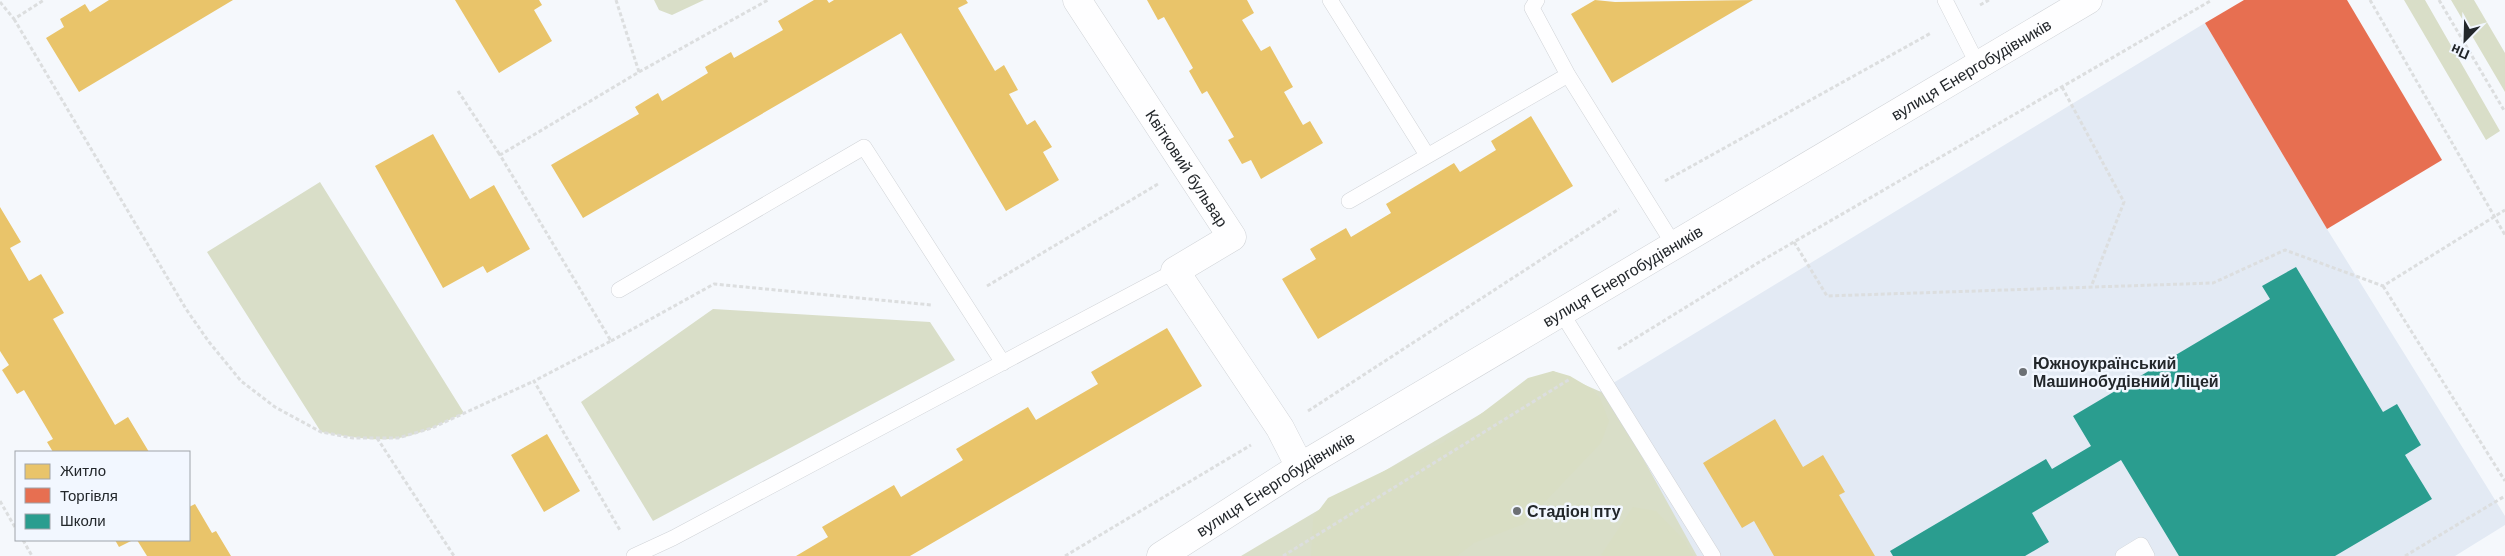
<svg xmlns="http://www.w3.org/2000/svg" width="2505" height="556" viewBox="0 0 2505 556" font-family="Arial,sans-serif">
  <rect width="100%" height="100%" fill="#f5f8fc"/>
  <path fill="#e3eaf4" d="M2205 23 2327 229 2505 516V525L2455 556H1329Z"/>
  <path fill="#d9dec8" d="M654 0H704L672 15 659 10Z
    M2404 0H2425L2500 131 2486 140Z
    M2451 0H2474L2505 53V92Z
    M320 182 464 413C443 423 422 434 399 438 374 442 345 436 321 432L207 252Z
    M713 309 930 322 955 360 653 521 581 402Z
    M1553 371 1608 395 1697 556H1241Z"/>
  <path fill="#d9dec4" d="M1553 371 1570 376 1592 389 1600 398 1609 421 1601 443 1524 524 1474 543 1457 556H1311L1313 518 1328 498 1444 442 1528 378Z
    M1633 507 1656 511 1685 541 1693 556H1603L1601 555Z"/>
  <path fill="#e9c46a" d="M109 0H233L79 92 46 38 64 27 60 19 85 4 90 12Z
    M455 0H539L542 5 534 10 552 41 499 73Z
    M814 0H827L829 3 834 0H966L968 3 958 8 995 71 1004 65 1018 90 1009 94 1027 125 1035 120 1052 147 1043 152 1059 180 1006 211 901 33 583 218 551 165 639 114 635 107 658 93 662 101 708 73 705 67 731 52 734 58 783 30 778 21Z
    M1147 0H1247L1254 13 1242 20 1261 51 1270 46 1293 87 1284 92 1303 125 1310 121 1323 143 1261 179 1251 160 1242 164 1228 140 1234 137 1207 91 1202 94 1189 71 1193 68 1164 17 1158 20Z
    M1595 0 1615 2 1753 0 1612 83 1571 14Z
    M1531 116 1573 186 1318 339 1282 279 1316 259 1310 249 1346 228 1351 237 1391 213 1386 204 1454 163 1460 172 1496 150 1491 141Z
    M433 134 470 199 494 185 530 249 487 273 483 266 443 288 375 166Z
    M0 207 21 242 10 248 29 281 41 274 64 313 53 319 115 425 128 417 149 452H53L47 442 53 439 24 390 17 394 2 370 9 365 0 351Z
    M1167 328 1202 386 910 556H796L828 537 822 527 894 485 901 497 963 460 956 449 1028 407 1036 420 1098 384 1091 372Z
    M1775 419 1803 467 1823 455 1845 492 1839 495 1875 556H1774L1754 521 1742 528 1703 463Z
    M547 434 580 491 544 512 511 455Z
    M195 504 212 533 216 531 231 556H147L137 540H189V507Z
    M115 540H133L119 547Z"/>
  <path fill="#e76f51" d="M2244 0H2347L2442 160 2327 229 2205 23Z"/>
  <path fill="#2a9d8f" d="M2296 267 2383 412 2397 404 2421 445 2405 455 2432 499 2335 556H2179L2121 460 2032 513 2049 542 2025 556H1893L1890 551 2046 459 2052 469 2091 446 2073 416 2270 299 2262 286Z"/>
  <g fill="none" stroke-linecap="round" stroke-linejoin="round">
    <g stroke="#d0d3d7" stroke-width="16">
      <path id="lane" d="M1330 0 1427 155
        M1537 0 1532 8 1568 75 1674 245
        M1945 0 1978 65
        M1349 201 1568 75
        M619 290 864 147 1003 363
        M1561 312 1713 556
        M634 556 673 538 1175 271
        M2123 556 2141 545 2147 556"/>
    </g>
    <g stroke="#d0d3d7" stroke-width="29">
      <g id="street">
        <path id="s1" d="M1077 0 1232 237 1175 271 1280 428 1300 467"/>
        <path id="s2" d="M1161 556 1300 467 2088 0"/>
      </g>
    </g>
    <path stroke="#dcdedf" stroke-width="3" stroke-dasharray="4 2.5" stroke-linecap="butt" d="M616 0 639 72 500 155 611 341 534 381 621 532
      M2370 0 2505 235
      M2439 0 2505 112
      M0 2 14 19 44 0
      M1980 5 1989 0
      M14 19 186 309 209 342 241 381 275 407 321 432 353 438H398L432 428 534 381
      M639 72 768 0
      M2062 87 2124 202 2091 287
      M458 91 500 155
      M1665 181 1931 33
      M1794 242 1827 296 2213 283 2285 250 2383 286 2505 210
      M987 286 1158 184
      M2383 286 2505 481
      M611 341 714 284 932 305
      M1618 349 1761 261 2212 0
      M1308 411 1619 209
      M377 438 454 556
      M0 501 16 529
      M23 540 32 556
      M1065 556 1251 445
      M1283 556 1570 379
      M2405 556 2505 496"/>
    <use href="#lane" stroke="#fefeff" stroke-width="15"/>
    <use href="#street" stroke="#fefeff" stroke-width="28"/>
  </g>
  <g fill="#6c7074" stroke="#f2f7ff" stroke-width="2">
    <circle cx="2023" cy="372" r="5"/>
    <circle cx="1517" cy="511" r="5"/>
  </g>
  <g text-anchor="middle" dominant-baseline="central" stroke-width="5" stroke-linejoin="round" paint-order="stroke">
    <g font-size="16" fill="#23272b" stroke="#f2f7ff">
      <text stroke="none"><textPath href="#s2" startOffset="945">вулиця Енергобудівників</textPath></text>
      <text stroke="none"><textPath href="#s1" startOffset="201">Квітковий бульвар</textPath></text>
      <text stroke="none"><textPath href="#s2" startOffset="540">вулиця Енергобудівників</textPath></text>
      <text stroke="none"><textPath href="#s2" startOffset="135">вулиця Енергобудівників</textPath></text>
    </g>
    <g font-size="16" font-weight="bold" fill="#23272b" stroke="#f2f7ff" text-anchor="start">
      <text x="2033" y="363">Южноукраїнський<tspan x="2033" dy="18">Машинобудівний Ліцей</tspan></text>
      <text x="1527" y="511">Стадіон пту</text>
    </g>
  </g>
  <rect x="15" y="451" width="175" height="90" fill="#f2f7ff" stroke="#9fa4aa"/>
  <rect x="25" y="464" width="25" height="15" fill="#e9c46a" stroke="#9fa4aa"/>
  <text x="60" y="476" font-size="15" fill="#23272b">Житло</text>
  <rect x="25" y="488" width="25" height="15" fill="#e76f51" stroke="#9fa4aa"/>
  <text x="60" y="501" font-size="15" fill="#23272b">Торгівля</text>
  <rect x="25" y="514" width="25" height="15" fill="#2a9d8f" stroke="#9fa4aa"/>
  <text x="60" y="526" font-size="15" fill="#23272b">Школи</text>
  <g transform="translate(2465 40) rotate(203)" stroke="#f2f7ff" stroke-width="4" paint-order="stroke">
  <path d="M0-4L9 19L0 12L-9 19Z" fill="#23272b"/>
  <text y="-8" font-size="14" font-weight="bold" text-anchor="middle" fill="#23272b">Пн</text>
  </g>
</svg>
